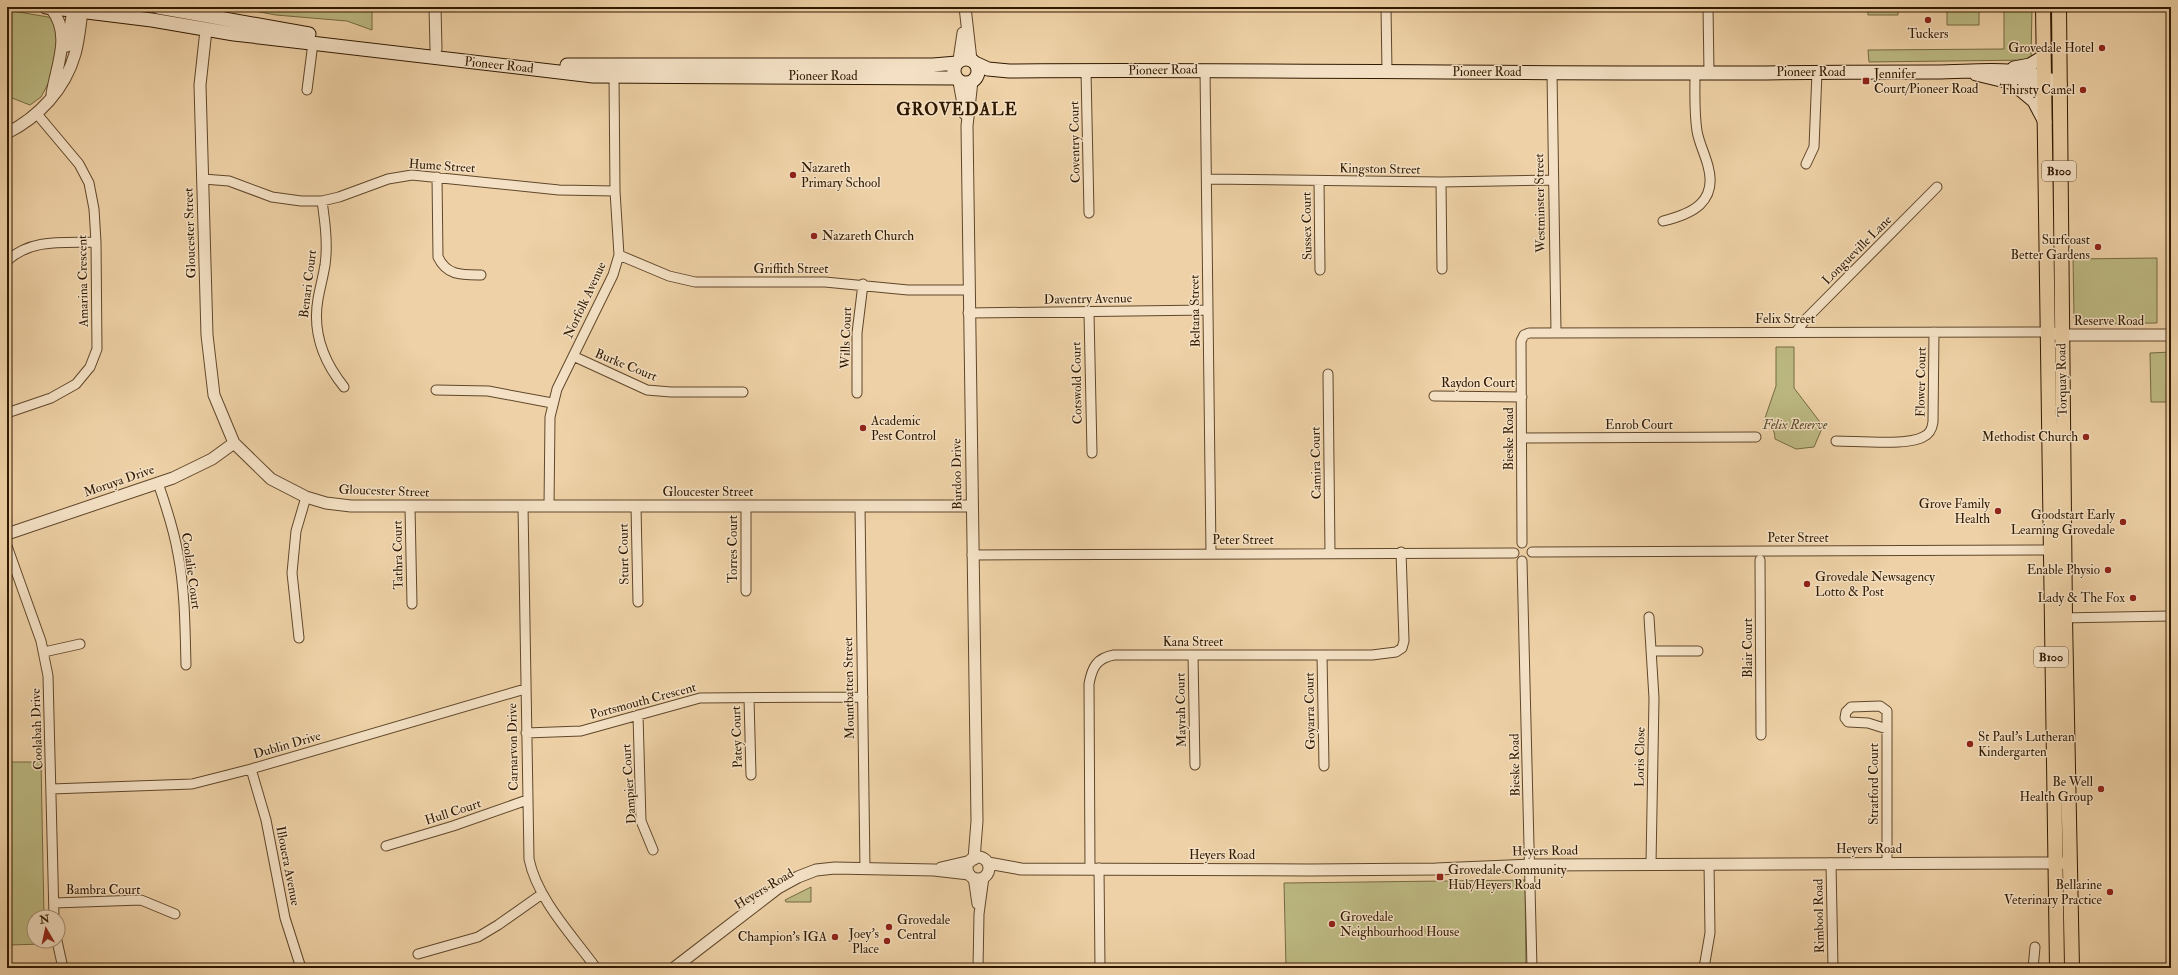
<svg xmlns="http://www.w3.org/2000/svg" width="2178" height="975" viewBox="0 0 2178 975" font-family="'IM FELL Double Pica',serif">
  <rect width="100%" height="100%" fill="#eed1a6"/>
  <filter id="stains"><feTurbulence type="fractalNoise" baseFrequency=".005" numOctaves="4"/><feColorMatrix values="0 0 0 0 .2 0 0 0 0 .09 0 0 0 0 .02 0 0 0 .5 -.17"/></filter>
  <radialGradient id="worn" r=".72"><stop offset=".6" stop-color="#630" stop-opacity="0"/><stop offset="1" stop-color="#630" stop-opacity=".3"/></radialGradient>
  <path fill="#bdba83" stroke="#766a42" d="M233 7H372V30L347 21 276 15Z
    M1868 7H1898V15H1868Z
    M1947 7H1979V25H1947Z
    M2004 7H2032L2031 60 1869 62 1868 50 2004 49Z
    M7 10 54 18 60 43 50 80 41 97 30 105 7 96Z
    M2157 258V323L2079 324 2074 318 2073 259Z
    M1776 347H1794V388L1823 426 1814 447 1796 449 1775 439C1775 430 1771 425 1764 421L1776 386Z
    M2171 352V402H2151L2150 353Z
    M7 762H41L44 917H34V941H45V944L7 945Z
    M1525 880 1526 968H1286L1284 883Z
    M811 887V902H786L785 900Z"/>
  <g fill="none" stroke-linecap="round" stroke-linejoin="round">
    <g stroke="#60472a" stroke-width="11">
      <path id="minor" d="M1386 7 1387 72
        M1708 7 1709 72
        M1205 70 1211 553
        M1086 71 1089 213
        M1552 73 1556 332
        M307 90 313 43
        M1806 164 1814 147 1817 72
        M437 177 438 257C447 276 462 275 481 275
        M203 179 229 181 272 197 301 201H322L339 197 388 179 412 175 559 190 615 191
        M1207 179 1441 182 1553 180
        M1319 181 1320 270
        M1441 182 1442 269
        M322 201C325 222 328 244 325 265 323 277 320 288 318 299 312 333 323 361 344 387
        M1663 221C1692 214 1718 202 1708 166 1705 154 1699 143 1697 131 1694 112 1695 92 1695 72
        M619 255 669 276 695 282H825L908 290H968
        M7 261C31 238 65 243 96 242
        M968 313 1208 310
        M1089 313 1092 453
        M1796 332 1805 320 1937 187
        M573 356 647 390 671 392H743
        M1328 374 1330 553
        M436 390 488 391 552 403
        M857 393V333L863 284
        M1434 396 1522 397
        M7 413 51 398 76 384 90 367 97 349 96 242 94 209 89 183 79 164 37 114
        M1523 438 1756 437
        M1836 441C1856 441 1907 446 1923 437 1930 434 1932 429 1933 422L1934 332
        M158 483C166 506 174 530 178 554 185 590 185 628 186 665
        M523 506 529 859C537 899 573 936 596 968
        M549 506 550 417 557 389 613 275 619 255 615 191 614 76
        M636 506 638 602
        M746 506V591
        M410 507 412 604
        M860 507 865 869
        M1522 543 1521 341 1524 335 1529 333 2047 332
        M7 546 41 641 48 676 54 917
        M1532 552 2056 550
        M972 555 1514 553
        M1760 560 1761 735
        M1522 561 1532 968
        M1649 617 1654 698 1651 864
        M2060 618 2171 616
        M299 638 292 573 296 531 306 497
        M1652 651H1698
        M44 652 80 644
        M1193 655 1195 765
        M1322 655 1324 766
        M749 698 751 775
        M638 715 641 821 653 850
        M1887 729 1868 723 1848 722 1845 718 1846 712 1851 707 1880 706 1887 711V862
        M526 733 581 731 700 698 863 697
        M251 769 266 820 285 918 301 968
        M51 789 192 784 251 769 525 689
        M386 846 453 826 527 800
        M1831 863 1833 968
        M1090 868 1089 684C1092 667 1097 658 1114 655H1372L1396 652 1402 648 1404 641 1401 552
        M1099 868 1100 968
        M973 877 977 904
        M54 903 141 900 175 914
        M57 941 63 968
        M418 954 478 937 498 925 542 894
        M978 968 979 914 984 877
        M1704 968 1710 933 1709 864
        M2033 968 2035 947"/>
    </g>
    <g stroke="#60472a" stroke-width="13">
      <path id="tertiary" d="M435 7 436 49
        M965 7 971 60
        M51 8C72 35 57 63 52 94
        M206 30 200 85 207 335 214 395 234 443 271 479 306 497 326 503 351 506H971
        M67 46 73 10
        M959 60 963 33
        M972 81 967 126 977 821 974 859
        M959 82 965 114
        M7 133C39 117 65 89 75 54 79 40 80 25 82 12
        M2047 332 2062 335H2171
        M7 534 173 478 212 459 234 443
        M967 868a11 11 0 1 1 22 0a11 11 0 1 1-22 0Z
        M988 863 1021 869 1309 870 1436 869 1530 865 2063 863
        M941 868 971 861
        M674 968 778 888 798 877 816 870 835 868 934 870 969 874"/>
    </g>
    <g stroke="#301900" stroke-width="15">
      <path id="secondary" d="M46 7 152 20 234 34 593 76 956 78
        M158 7 309 34
        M954 71a12 12 0 1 1 24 0a12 12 0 1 1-24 0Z
        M975 63 988 69 1009 71C1262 69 1514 74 1766 73 1822 72 1878 72 1935 72 1978 72 2018 64 2060 84
        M567 65H933L957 63
        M2014 68 2030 65 2043 57
        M1976 74 2030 87 2054 84
        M2016 86 2034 101 2045 122"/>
    </g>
    <g stroke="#301900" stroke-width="16">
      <path id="primary" d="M2043 7 2057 968
        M2059 7 2065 618 2072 968"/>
    </g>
    <use href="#minor" stroke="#f4e1c5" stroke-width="9"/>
    <use href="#tertiary" stroke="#f4e1c5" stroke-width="11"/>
    <use href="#secondary" stroke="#f4e1c5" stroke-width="13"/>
    <use href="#primary" stroke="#eed1a6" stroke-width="14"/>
  </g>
  <g fill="#8f2418" stroke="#f4e1c5" stroke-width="1.5">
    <circle cx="1928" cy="20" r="4"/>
    <circle cx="2102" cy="48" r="4"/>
    <rect x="1862" y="77" width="8" height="8" rx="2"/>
    <circle cx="2083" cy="90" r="4"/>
    <circle cx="793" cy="175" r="4"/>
    <circle cx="814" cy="236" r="4"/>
    <circle cx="2098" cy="247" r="4"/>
    <circle cx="863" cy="428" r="4"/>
    <circle cx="2086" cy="437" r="4"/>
    <circle cx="1998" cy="511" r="4"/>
    <circle cx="2123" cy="522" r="4"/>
    <circle cx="2108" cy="570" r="4"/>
    <circle cx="1807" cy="584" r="4"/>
    <circle cx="2133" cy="598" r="4"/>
    <circle cx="1970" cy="744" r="4"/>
    <circle cx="2101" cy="789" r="4"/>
    <rect x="1436" y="873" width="8" height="8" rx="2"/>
    <circle cx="2110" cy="892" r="4"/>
    <circle cx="1332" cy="924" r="4"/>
    <circle cx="889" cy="927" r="4"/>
    <circle cx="835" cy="937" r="4"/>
    <circle cx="887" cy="941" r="4"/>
  </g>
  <g text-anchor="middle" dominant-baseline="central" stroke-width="3" stroke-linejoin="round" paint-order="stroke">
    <g fill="#f4e1c5" stroke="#6b553b" stroke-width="1">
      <rect x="2042" y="161" width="34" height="20" rx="3"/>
      <rect x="2034" y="647" width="34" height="20" rx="3"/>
    </g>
    <g font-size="12" font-weight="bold" fill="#301900">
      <text x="2059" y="171">B100</text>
      <text x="2051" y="657">B100</text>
    </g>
    <g font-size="13" fill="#301900" stroke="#f4e1c5" text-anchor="end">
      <text x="1928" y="34" text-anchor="middle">Tuckers</text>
      <text x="2094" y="48">Grovedale Hotel</text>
      <text x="1874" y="74" text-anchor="start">Jennifer<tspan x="1874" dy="15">Court/Pioneer Road</tspan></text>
      <text x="2075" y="90">Thirsty Camel</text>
      <text x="801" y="168" text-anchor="start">Nazareth<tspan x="801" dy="15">Primary School</tspan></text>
      <text x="822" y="236" text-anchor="start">Nazareth Church</text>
      <text x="2090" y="240">Surfcoast<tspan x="2090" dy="15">Better Gardens</tspan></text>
      <text x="871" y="421" text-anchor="start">Academic<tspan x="871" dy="15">Pest Control</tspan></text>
      <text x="2078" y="437">Methodist Church</text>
      <text x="1990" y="504">Grove Family<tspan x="1990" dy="15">Health</tspan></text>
      <text x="2115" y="515">Goodstart Early<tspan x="2115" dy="15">Learning Grovedale</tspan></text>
      <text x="2100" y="570">Enable Physio</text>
      <text x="1815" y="577" text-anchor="start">Grovedale Newsagency<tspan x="1815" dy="15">Lotto &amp; Post</tspan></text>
      <text x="2125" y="598">Lady &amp; The Fox</text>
      <text x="1978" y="737" text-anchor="start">St Paul's Lutheran<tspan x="1978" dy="15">Kindergarten</tspan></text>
      <text x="2093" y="782">Be Well<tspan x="2093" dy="15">Health Group</tspan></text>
      <text x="1448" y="870" text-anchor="start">Grovedale Community<tspan x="1448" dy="15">Hub/Heyers Road</tspan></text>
      <text x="2102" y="885">Bellarine<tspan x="2102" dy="15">Veterinary Practice</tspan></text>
      <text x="1340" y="917" text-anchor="start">Grovedale<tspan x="1340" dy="15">Neighbourhood House</tspan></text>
      <text x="897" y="920" text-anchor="start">Grovedale<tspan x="897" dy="15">Central</tspan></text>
      <text x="879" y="934">Joey's<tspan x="879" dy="15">Place</tspan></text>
      <text x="827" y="937">Champion's IGA</text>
    </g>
    <g font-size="13" fill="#301900" stroke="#f4e1c5">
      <text transform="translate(499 65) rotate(6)">Pioneer Road</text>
      <text transform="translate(1163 70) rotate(-1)">Pioneer Road</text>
      <text x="1487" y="72">Pioneer Road</text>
      <text x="1811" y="72">Pioneer Road</text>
      <text x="823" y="76">Pioneer Road</text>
      <text transform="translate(1075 142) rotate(-91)">Coventry Court</text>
      <text transform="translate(442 166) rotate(4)">Hume Street</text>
      <text transform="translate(1380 169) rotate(1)">Kingston Street</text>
      <text transform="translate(1540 203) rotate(-91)">Westminster Street</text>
      <text transform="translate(1307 226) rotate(-91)">Sussex Court</text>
      <text transform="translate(190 233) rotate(-92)">Gloucester Street</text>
      <text transform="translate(1857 250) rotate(-45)">Longueville Lane</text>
      <text x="791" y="269">Griffith Street</text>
      <text transform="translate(83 281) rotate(-91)">Amarina Crescent</text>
      <text transform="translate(308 284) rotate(-83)">Benari Court</text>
      <text transform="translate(1088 299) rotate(-1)">Daventry Avenue</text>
      <text transform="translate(585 300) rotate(-65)">Norfolk Avenue</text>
      <text transform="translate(1195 311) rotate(-91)">Beltana Street</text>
      <text x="1785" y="319">Felix Street</text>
      <text x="2109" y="321">Reserve Road</text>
      <text transform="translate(846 338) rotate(-88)">Wills Court</text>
      <text transform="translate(626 365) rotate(22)">Burke Court</text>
      <text transform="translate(2062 380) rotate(-91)">Torquay Road</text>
      <text transform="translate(1921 382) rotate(-89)">Flower Court</text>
      <text transform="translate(1077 383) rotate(-91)">Cotswold Court</text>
      <text x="1478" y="383">Raydon Court</text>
      <text x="1639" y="425">Enrob Court</text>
      <text transform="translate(1509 439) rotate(-90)">Bieske Road</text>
      <text transform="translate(1316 463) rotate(-91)">Camira Court</text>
      <text transform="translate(957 474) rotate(-91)">Burdoo Drive</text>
      <text transform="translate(119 481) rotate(-19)">Moruya Drive</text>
      <text transform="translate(384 491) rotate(2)">Gloucester Street</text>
      <text x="708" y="492">Gloucester Street</text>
      <text x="1798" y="538">Peter Street</text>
      <text x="1243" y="540">Peter Street</text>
      <text transform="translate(733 549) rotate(-90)">Torres Court</text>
      <text transform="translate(624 554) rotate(-91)">Sturt Court</text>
      <text transform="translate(398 555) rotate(-91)">Tathra Court</text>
      <text transform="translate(191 571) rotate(82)">Coolalie Court</text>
      <text x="1193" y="642">Kana Street</text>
      <text transform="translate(1748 648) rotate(-90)">Blair Court</text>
      <text transform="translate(849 688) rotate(-91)">Mountbatten Street</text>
      <text transform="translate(643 701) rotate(-15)">Portsmouth Crescent</text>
      <text transform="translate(1181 710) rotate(-91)">Mayrah Court</text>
      <text transform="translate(1310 711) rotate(-91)">Goyarra Court</text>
      <text transform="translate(37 729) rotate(-92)">Coolabah Drive</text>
      <text transform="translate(737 737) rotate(-92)">Patey Court</text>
      <text transform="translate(287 745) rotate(-16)">Dublin Drive</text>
      <text transform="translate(513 747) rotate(-91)">Carnarvon Drive</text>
      <text transform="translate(1640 757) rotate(-89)">Loris Close</text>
      <text transform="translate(1515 765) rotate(-91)">Bieske Road</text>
      <text transform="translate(629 784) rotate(-94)">Dampier Court</text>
      <text transform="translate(1874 784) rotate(-90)">Stratford Court</text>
      <text transform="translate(453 812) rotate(-18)">Hull Court</text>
      <text x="1869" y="849">Heyers Road</text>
      <text transform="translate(1545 851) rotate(-1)">Heyers Road</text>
      <text x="1222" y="855">Heyers Road</text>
      <text transform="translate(288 866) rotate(79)">Illouera Avenue</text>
      <text transform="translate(764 889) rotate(-31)">Heyers Road</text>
      <text x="103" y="890">Bambra Court</text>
      <text transform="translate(1819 916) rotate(-91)">Rimbool Road</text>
    </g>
    <g font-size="13" font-style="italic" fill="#5a4927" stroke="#f4e1c5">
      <text x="1795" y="425">Felix Reserve</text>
    </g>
    <g font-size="17" font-weight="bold" letter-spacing="1" fill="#301900" stroke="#f4e1c5">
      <text x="957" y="109">GROVEDALE</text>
    </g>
  </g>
  <rect width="2178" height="975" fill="none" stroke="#eed1a6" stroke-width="24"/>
  <rect x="8" y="8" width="2162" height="959" fill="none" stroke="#301900" stroke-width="2"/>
  <rect x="12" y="12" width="2154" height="951" fill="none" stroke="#301900"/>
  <g transform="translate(46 929) rotate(351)"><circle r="19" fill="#f4e1c5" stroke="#a69176"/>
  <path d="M0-3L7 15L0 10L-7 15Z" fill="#8f2418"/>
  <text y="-6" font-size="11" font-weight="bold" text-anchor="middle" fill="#301900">N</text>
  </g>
  <rect width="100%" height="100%" filter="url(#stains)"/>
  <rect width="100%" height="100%" fill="url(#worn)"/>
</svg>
